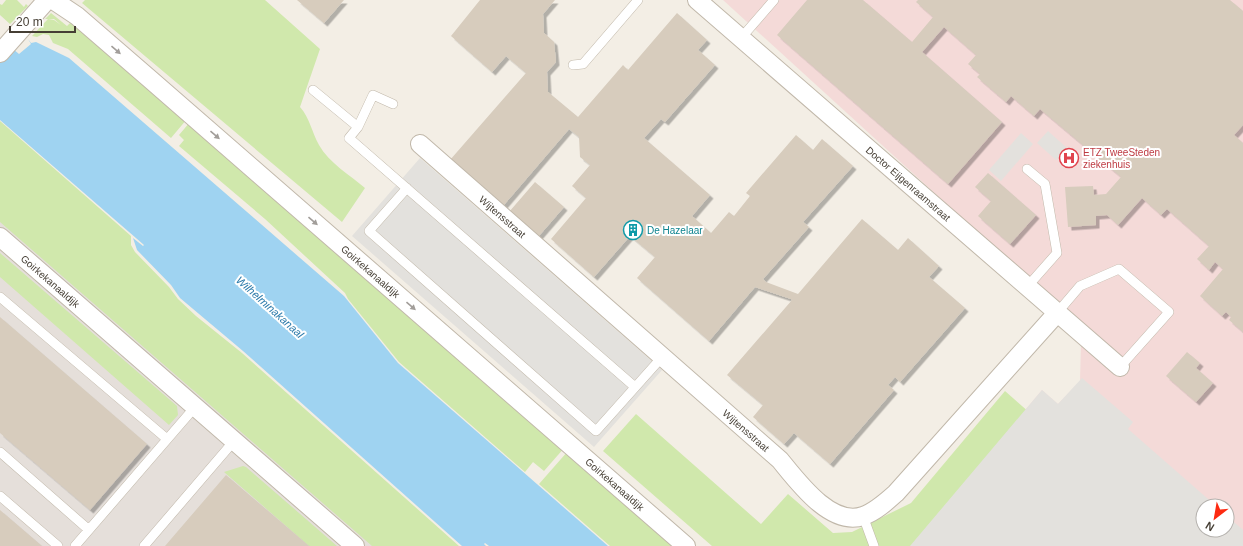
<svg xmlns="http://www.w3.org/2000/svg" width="1243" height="546" viewBox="0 0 1243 546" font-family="Helvetica,sans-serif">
  <defs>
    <filter id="shadow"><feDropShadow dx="3.5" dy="3.5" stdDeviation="0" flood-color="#0004"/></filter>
  </defs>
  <rect width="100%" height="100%" fill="#f3eee5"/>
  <path fill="#e5dfda" d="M0 176 427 546H0Z"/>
  <path fill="#f4dad8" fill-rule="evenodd" d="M723 0H1243V546H910L1042 390 1058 404 1080 381 1081 343 1055 303ZM1203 506H1227V530H1203Z"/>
  <path fill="#d0e8ac" d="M6 0H17L24 7 26 4 28 6 10 24 0 15V4L2 5Z
    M85 0H265L320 49 300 107C310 118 312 133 319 145 329 163 350 175 365 188L342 222 82 3Z
    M51 13 67 26 73 20 187 119 171 138 68 49 53 43 49 35 43 34 37 37 32 36 48 19 54 20 61 25 54 19H45Z
    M0 121 131 236V245L135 252 169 287 178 299 196 316 242 353 459 546H372L0 222Z
    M190 122 565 447 544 471 533 462 525 472 399 362 348 299 345 293 265 219 179 146 184 140 179 135Z
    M0 253 177 406 178 415 169 425 0 277Z
    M1005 391 1030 413 912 546H712L603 451 636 414 761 524 788 494 833 533 852 532 911 503Z
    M568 451 677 546H610L539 484Z
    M243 466 246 467 337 546H309L224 472Z"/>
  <path fill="#e3e1dd" d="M1048 131 1067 148 1056 160 1037 143Z
    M1021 133 1033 144 1001 181 989 170Z
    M420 158 662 370 594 447 352 236Z
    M1082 378 1133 422 1128 429 1216 506H1203V530H1227V516L1243 530V546H910L1042 390 1058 404Z"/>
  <path fill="#9fd3f1" d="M0 38 19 54 31 44 28 39 31 43 36 42 69 58 344 296 398 363 608 546H489L485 543 484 544 486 546H462L243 351 180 298 171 285 137 250 133 238 143 246 144 245 0 120Z"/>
  <path fill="#d7ccbd" filter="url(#shadow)" d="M297 0H344L324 23Z
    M480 0H555L543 14 544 33 554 42 556 62 547 72 548 92 578 117 623 65 628 70 677 13 707 40 698 50 715 65 665 122 661 119 644 138 710 195 692 216 711 233 729 212 734 216 750 196 746 193 796 135 813 150 822 139 853 166 803 222 809 227 763 279 766 282 798 294 862 219 898 250 908 238 939 266 929 277 965 308 900 382 895 377 888 385 894 390 830 464 794 433 784 444 753 417 763 405 727 375 792 300 791 299 755 287 709 341 637 278 655 257 630 236 594 277 551 239 586 198 572 186 590 165 580 157 579 137 569 129 503 206 450 160 526 73 506 56 492 72 451 36Z
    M807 0H863L912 42 933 17 916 2 918 0H1230L1243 11V125L1234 135 1243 143V332L1229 320 1231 317 1226 312 1222 316 1200 296 1223 269 1215 262 1209 270 1197 259 1209 246 1167 209 1161 215 1142 198 1118 225 1107 215 1096 216V225L1068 227 1065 187 1093 186 1094 195 1106 194 1121 177 1040 109 1034 116 1011 96 1006 102 977 77 980 74 968 64 976 55 944 27 922 52 1002 122 948 184 777 35Z
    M988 173 1036 215 1010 244 978 216 991 201 975 187Z
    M535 182 564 207 538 237 509 212Z
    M0 317 147 444 90 510 0 433Z
    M1187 352 1200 363 1196 368 1213 383 1196 402 1166 376Z
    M226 475 281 522 309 546H165Z
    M0 510 42 546H0Z"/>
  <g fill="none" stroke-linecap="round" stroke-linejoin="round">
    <g stroke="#c1b8aa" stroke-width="10">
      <path id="lane" d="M741 38 774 0
        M573 65 583 64 638 0
        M313 90 358 127
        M393 104 373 95 358 127 349 138 635 387
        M1027 169 1045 184 1057 253 1027 287
        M407 188 369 231 596 431 663 356
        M0 297 167 439
        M1057 313 1080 286 1119 269 1169 312 1120 367
        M0 452 89 530
        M0 496 58 546
        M863 516 874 546
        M75 546 195 407
        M144 546 234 441"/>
    </g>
    <g stroke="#c1b8aa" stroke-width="20">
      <g id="street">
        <path id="s1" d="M53 0 77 16 151 80 686 546"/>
        <path id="s2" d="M697 0 1120 367"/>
        <path d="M0 53 47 0"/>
        <path id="s3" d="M420 144 780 460C798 482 831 527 863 516 875 512 886 502 896 493L1057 313"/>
        <path id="s4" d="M0 237 355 546"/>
      </g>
    </g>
    <use href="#lane" stroke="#fff" stroke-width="9"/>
    <use href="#street" stroke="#fff" stroke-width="18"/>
  </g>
  <defs><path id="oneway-solid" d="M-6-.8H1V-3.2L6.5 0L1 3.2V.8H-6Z"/></defs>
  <g fill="#a29e9a">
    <use href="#oneway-solid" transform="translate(116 50) rotate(41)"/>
    <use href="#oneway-solid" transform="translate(215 135) rotate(41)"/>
    <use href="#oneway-solid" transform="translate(313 221) rotate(41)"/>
    <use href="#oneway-solid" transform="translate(411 306) rotate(41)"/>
  </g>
  <defs>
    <g id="hospital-ring" transform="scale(1)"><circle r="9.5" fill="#fff" stroke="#e0444e" stroke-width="1.5"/><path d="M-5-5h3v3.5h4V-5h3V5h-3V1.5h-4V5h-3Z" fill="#e0444e"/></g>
    <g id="building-ring" transform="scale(1)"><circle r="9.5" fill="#fff" stroke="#0f9aa8" stroke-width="1.5"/><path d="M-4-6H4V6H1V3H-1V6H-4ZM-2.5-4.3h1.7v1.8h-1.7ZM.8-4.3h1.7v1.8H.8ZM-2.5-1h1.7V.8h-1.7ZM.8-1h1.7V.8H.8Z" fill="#0f9aa8"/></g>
  </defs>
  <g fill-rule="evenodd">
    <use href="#hospital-ring" x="1069" y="158"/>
    <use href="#building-ring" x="633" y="230"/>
  </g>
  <g text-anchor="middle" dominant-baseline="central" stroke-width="4" stroke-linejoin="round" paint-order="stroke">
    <g font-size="10" fill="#be3a42" stroke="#fff" text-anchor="start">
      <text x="1083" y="152">ETZ TweeSteden<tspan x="1083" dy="12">ziekenhuis</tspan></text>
    </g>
    <g font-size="10" fill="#453e34" stroke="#fff">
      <text stroke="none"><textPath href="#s2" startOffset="280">Doctor Eijgenraamstraat</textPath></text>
      <text stroke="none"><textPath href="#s3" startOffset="110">Wijtensstraat</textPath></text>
      <text stroke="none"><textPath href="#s1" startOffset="418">Goirkekanaaldijk</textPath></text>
      <text stroke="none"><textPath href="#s4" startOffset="67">Goirkekanaaldijk</textPath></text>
      <text stroke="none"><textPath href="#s3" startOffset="434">Wijtensstraat</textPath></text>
      <text stroke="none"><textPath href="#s1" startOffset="742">Goirkekanaaldijk</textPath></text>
    </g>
    <g font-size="10" fill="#0d838f" stroke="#fff" text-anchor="start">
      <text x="647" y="230">De Hazelaar</text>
    </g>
    <g font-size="11" font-style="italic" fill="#2b7aaa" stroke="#fff">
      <text transform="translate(270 307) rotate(42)">Wilhelminakanaal</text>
    </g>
  </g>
  <g transform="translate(1215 518) rotate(211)"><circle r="19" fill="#ffffff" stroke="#b5b2ae"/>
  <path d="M0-3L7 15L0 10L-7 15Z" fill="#fd2a11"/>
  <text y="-6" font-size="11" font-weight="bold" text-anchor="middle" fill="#453e34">N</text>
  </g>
  <path d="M10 26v6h65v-6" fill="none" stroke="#453e34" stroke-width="2"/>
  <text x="16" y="26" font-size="12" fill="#453e34" stroke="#ffffff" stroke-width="3" paint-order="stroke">20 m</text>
</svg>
